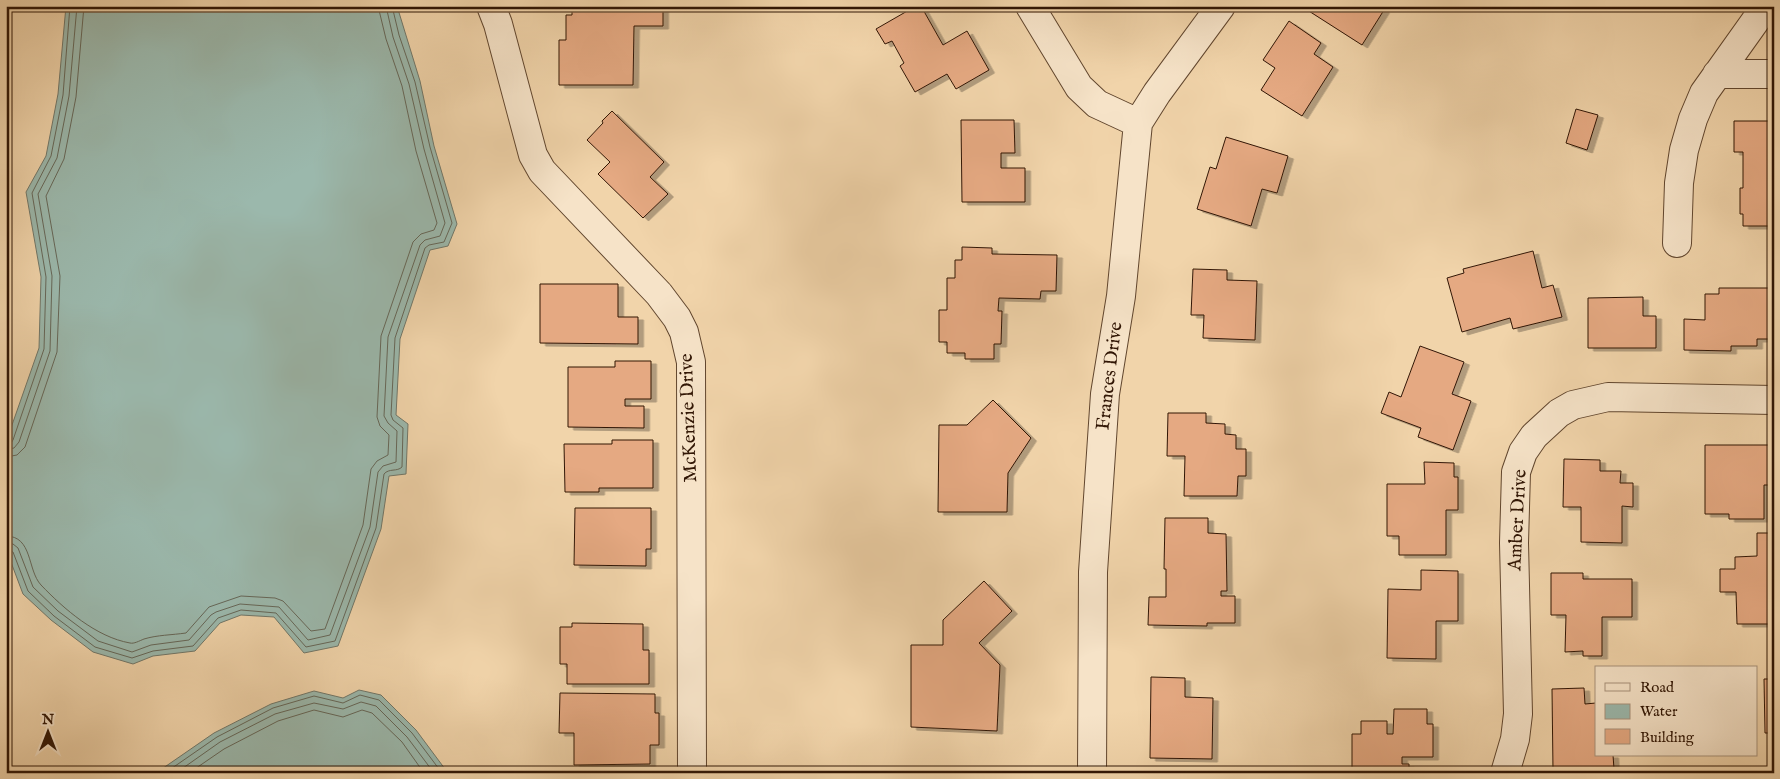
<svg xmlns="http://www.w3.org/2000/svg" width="1780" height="779" viewBox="0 0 1780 779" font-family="'IM FELL English',serif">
  <defs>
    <filter id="shadow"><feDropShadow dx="5.5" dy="3" stdDeviation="0" flood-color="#0004"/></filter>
  </defs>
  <rect width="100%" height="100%" fill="#f1d4aa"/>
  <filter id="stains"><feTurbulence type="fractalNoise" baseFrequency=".004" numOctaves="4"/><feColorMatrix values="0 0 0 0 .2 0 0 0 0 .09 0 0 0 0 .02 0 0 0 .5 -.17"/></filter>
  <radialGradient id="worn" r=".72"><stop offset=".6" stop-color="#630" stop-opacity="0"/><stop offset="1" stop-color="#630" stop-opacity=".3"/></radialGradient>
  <path fill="#9bb8ac" stroke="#717769" d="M66 6H397L420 81 434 146 457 224 448 246 430 250 400 339 396 415 408 424 406 474 389 476 381 529 338 646 304 653 274 617 241 615 220 623 195 651 153 656 133 664 93 652 51 620 23 594 6 549V448L12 425 39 348 41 277 26 192 46 156 58 94Z
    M359 690 381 695 416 730 448 773H156L214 733 271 704 314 691 343 698Z"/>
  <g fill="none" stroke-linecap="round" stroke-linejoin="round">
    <path stroke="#666758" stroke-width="1" d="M6 444 11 443 13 440 44 349 46 277 32 193 51 156 63 95 70 6
      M6 450 14 448 19 442 50 351 52 276 38 194 57 158 69 96 77 6
      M6 457 17 455 25 447 57 352 60 276 46 196 64 159 76 97 84 6
      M6 536C33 536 27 570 41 585 64 609 96 637 130 643 134 644 139 641 144 639 157 635 172 635 186 633L209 607 241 596 275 598 283 601 311 631 325 629 363 525 371 469 377 461 388 455 389 435 380 426 377 417 381 336 413 242 421 234 434 230 437 223 416 151 402 86 386 39 378 6
      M6 543 13 544 18 548 33 587 58 611 98 641 132 652 151 645 189 640 211 615 216 612 240 604 279 607 308 640 330 635 370 527 378 472 383 466 396 462 397 431 388 423 384 416 388 337 420 245 425 240 440 236 445 223 424 149 409 84 393 37 386 6
      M6 549 13 552 28 591 54 616 95 647 132 658 153 651 193 646 218 618 241 610 276 613 306 647 335 641 376 528 384 474C389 468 397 472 402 467L403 428 393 420 391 415 395 338 425 248 429 245 444 242 452 223 430 147 415 82 399 35 392 6
      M165 773 217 737 273 708 314 696 343 703 360 695 379 700 412 733 442 773
      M176 773 220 742 275 714 314 703 343 709 361 702 376 706 407 737 434 773
      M189 773 224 749 278 721 314 710 343 717 362 710 372 713 402 742 424 773"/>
  </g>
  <path fill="#e5a982" stroke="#311605" filter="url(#shadow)" d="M572 6H663V26H634L633 85H559V40H566V15H572Z
    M916 6H921L943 45 967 31 989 70 956 89 947 74 915 92 900 66 904 63 892 41 885 44 876 29Z
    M1301 6H1379L1384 10 1362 45Z
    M1289 21 1321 43 1314 54 1333 67 1302 116 1261 90 1275 68 1263 60Z
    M1576 109 1598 115 1587 150 1566 143Z
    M612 111 664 162 650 177 668 194 643 218 598 174 610 162 587 140 603 123 602 121Z
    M961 120H1014L1015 153H1001V168H1025V202H962Z
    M1734 121H1774V155H1771V169H1774V226H1743V214H1740V188H1743V152H1734Z
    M1226 137 1288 156 1277 193 1262 189 1251 226 1197 209 1210 167 1216 169Z
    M962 247 992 248V254L1057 255 1056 291H1041L1040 299 999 298 998 311H1002L1001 344H994V359H965V353H947V342H939V310H947V278H955V260H962Z
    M1533 251 1542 288 1553 285 1562 317 1513 329 1510 318 1462 332 1447 278 1464 273 1463 269Z
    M1193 269 1227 270V280L1257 281 1255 340 1203 338 1204 315H1191Z
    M540 284H618V317H638V344L540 343Z
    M1719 288H1774V339H1757V346H1731V351L1684 350V319L1705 320V294H1719Z
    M1643 297V316H1656V348H1588V298Z
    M1420 346 1464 362 1452 394 1471 401 1453 450 1418 437 1421 428 1381 413 1389 392 1401 397Z
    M615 361H651V399H625V406H644V428L568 427V367H615Z
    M993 400 1031 438 1008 473 1007 512H938L939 425H967Z
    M1168 413H1206V423L1225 424V434L1236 435V449H1246V476H1238L1237 496H1184L1185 456H1167Z
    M612 440H653V488H599V492H565L564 444H612Z
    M1705 445H1774L1773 485H1764V519H1729V514H1705Z
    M1564 459 1600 460V471H1621L1620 483H1633V507L1622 506V543L1581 542V507H1563Z
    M1424 462 1454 463V477H1458V510H1446V555H1399V536H1387V484H1425Z
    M575 508H651V549H646V566L574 565Z
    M1165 518H1208V533L1226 534 1227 591H1221V596H1235V623H1207V626L1148 625 1149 597H1166V569H1164Z
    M1757 533H1774V624H1737L1736 592H1720V569H1735V557L1757 556Z
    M1421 570 1458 571V621H1436V659L1387 658 1388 589 1421 590Z
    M1551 573H1583V579H1632V617H1602V656H1583V651L1565 652 1566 615H1551Z
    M984 581 1012 611 979 643 1000 665 997 731 911 727V645H943V620Z
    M572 623 643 624V650H649V684H567V664H560V627H572Z
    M1151 677 1185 678V697L1213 698 1212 759 1150 758Z
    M1764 679H1774V733H1765Z
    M1584 688 1585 704 1596 703V755H1613L1614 769 1553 770 1552 689Z
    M560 693 655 694V713H659V745H650V764L574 765V733H559Z
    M1394 709H1427V724H1433V757H1402V764H1409V773H1352V734H1361V721H1387V734H1393Z"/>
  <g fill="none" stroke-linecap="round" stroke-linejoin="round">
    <g stroke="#61462e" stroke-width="30">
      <path id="street" d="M491 6 498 24 533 155 542 171 659 294 677 318 684 332 691 362 692 773
        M1030 6 1079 87 1097 104 1138 123
        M1717 74H1774
        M1677 243 1679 183 1684 150 1693 119 1704 93 1766 6
        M1092 773 1093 572 1105 394 1121 296 1138 123 1157 93 1221 6
        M1505 773 1515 739 1518 714 1514 543 1516 472 1523 452 1534 436 1559 413 1573 405 1608 397 1774 400"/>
    </g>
    <use href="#street" stroke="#f6e3c8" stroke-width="28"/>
  </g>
  <g text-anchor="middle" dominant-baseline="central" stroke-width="4" stroke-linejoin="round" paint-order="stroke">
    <g font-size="19" fill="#311605" stroke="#f6e3c8">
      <text transform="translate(1110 376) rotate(-83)">Frances Drive</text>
      <text transform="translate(689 418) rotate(-92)">McKenzie Drive</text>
      <text transform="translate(1518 520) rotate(-87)">Amber Drive</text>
    </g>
  </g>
  <rect width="1780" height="779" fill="none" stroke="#f1d4aa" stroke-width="25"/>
  <rect x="8" y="8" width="1765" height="764" fill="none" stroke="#311605" stroke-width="2.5"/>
  <rect x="12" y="12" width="1755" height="754" fill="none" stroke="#311605"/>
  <rect x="1595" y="666" width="162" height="90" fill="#f6e3c8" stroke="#a7917a"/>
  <rect x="1605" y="683" width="25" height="8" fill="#f6e3c8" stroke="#a7917a"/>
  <text x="1640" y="692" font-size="15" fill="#311605">Road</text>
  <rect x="1605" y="704" width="25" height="15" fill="#9bb8ac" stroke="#a7917a"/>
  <text x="1640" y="716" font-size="15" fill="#311605">Water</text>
  <rect x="1605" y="729" width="25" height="15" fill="#e5a982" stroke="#a7917a"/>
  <text x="1640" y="742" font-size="15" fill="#311605">Building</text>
  <g transform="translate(48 732)" stroke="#f6e3c8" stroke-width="4" paint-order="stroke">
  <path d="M0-4L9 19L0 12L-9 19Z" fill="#311605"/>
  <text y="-8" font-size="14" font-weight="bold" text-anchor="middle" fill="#311605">N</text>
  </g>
  <rect width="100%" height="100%" filter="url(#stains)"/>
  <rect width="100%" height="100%" fill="url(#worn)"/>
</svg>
